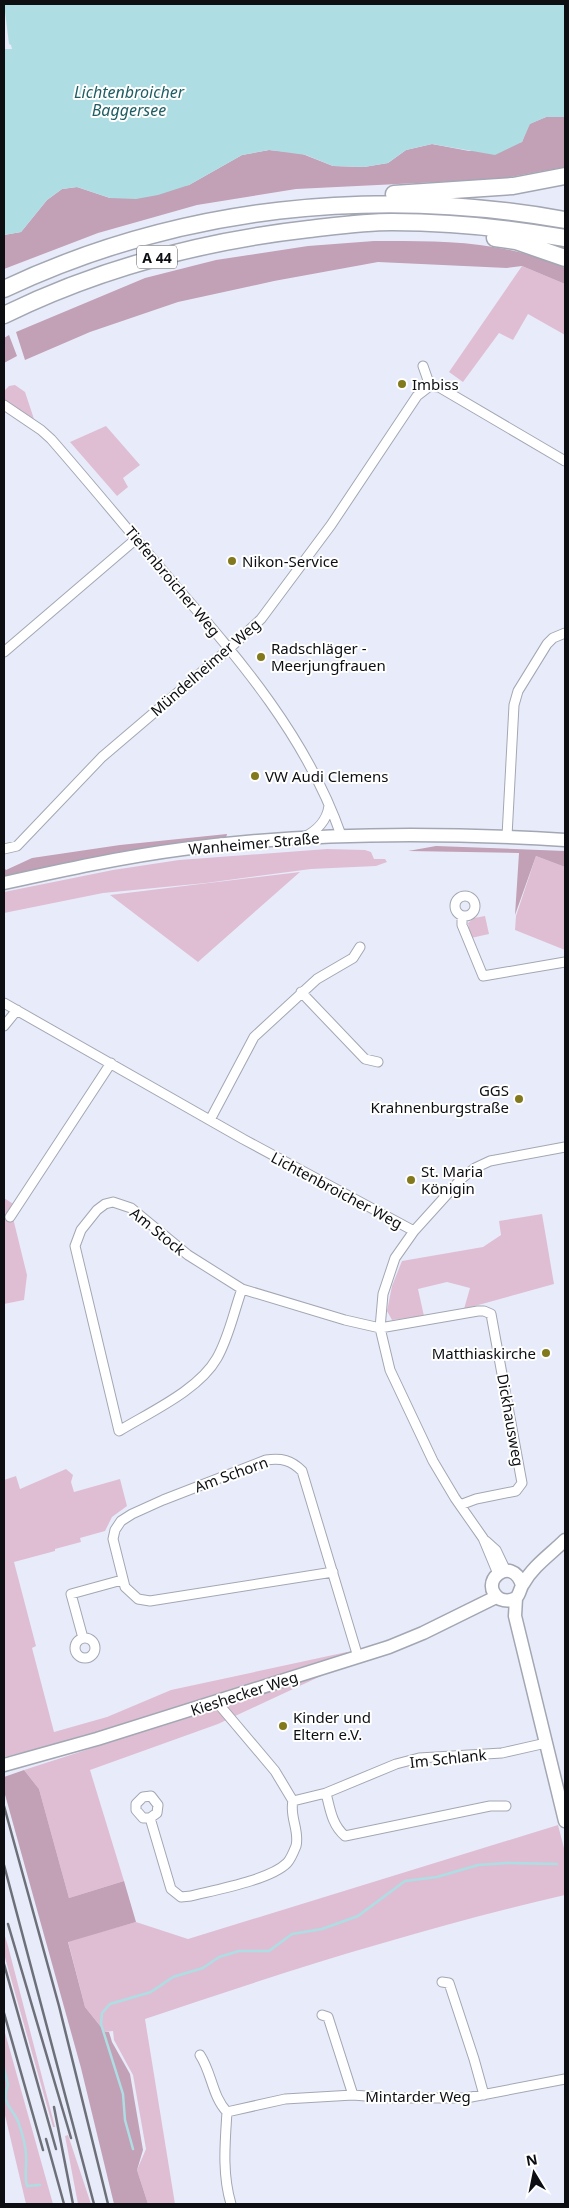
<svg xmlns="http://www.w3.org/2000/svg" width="569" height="2208" viewBox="0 0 569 2208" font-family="'Noto Sans',sans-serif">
  <rect width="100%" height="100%" fill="#e8ecfa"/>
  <path fill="#dfbed4" d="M522 266 565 284V335L528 314 513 340 499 333 463 382 449 372Z
    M15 385 25 392 34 419 4 400V391L9 386Z
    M106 426 140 465 123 478 128 487 117 496 70 442Z
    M327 849 365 850 371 852 374 859H385L387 862 376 866 311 869 206 883 103 893 4 913V892L113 870 179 860Z
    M536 856 565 867V950L515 930 516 916Z
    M300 872 198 962 110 895Z
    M485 916 489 934 471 938 468 923 474 918Z
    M4 1198 15 1205 13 1218 27 1275 24 1300 4 1304Z
    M542 1214 554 1284 464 1309 470 1288 447 1282 418 1289 424 1316 392 1320 387 1311 392 1286 402 1261 483 1247 501 1235 499 1221Z
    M66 1469 73 1475 71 1482 74 1492 120 1479 127 1506 112 1517 105 1531 80 1538 81 1542 55 1549V1551L14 1562 36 1646 32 1648 54 1732 107 1717 171 1690 347 1652 349 1655 61 1743 4 1757V1480L16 1476 20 1489Z
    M321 1674V1676L218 1724 90 1770 124 1881 69 1898 39 1789 24 1770Z
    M558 1825 565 1852V1895C423 1928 283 1972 145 2019L175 2204H148L137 2170 146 2149 133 2075 114 2040 113 2031 105 2032 85 2007 68 1941 136 1922 188 1939Z
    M4 1933 8 1946 55 2127H53L4 1954Z
    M4 2029 53 2204H26L4 2111Z
    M68 2135 91 2204H78L65 2136Z"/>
  <path fill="#c2a0b6" d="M546 117H565V167L500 179 296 189 197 205 98 233 4 269V235L21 232 47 200 62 189 77 187 110 198 189 185 242 155 269 150 300 153 333 166 364 167 388 163 406 150 432 144 469 151 522 142 529 124Z
    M374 241C440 241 504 240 565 268V284L522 266 507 268 378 262 274 281 178 302 90 332 25 360 16 332 145 278 216 260 308 246Z
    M9 335 17 356 4 363V338Z
    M227 834 226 838 4 877V868L6 870 32 858 120 845Z
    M436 846 565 851V867L536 856 515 915 519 853 408 851Z
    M24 1770 39 1789 69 1898 124 1881 136 1922 68 1942 85 2007 105 2032H109L112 2042 130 2074 143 2150 137 2170 148 2204H114L81 2068 4 1791V1777Z"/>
  <path fill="#aedee3" d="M4 4H565V117H546L530 124 522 142 495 155 432 144 406 150 388 163 364 167 333 166 306 155 269 150 242 155 189 185 158 195 136 199 110 198 77 187 62 189 47 200 21 232 4 235Z"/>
  <path fill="#e8ecfa" d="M4 4 9 44 11 45 12 49H4Z"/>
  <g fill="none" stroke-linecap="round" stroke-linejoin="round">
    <path stroke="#aedee3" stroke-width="2.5" d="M4 2068 8 2085C0 2105 14 2108 19 2124 22 2133 26 2145 26 2155 27 2166 24 2175 27 2186L40 2185
      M133 2149 125 2120 123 2094 101 2024 102 2013 110 2004 151 1992 173 1977 203 1968 219 1957 239 1951H269L292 1934 322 1929 358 1916 405 1881 437 1877 478 1865 507 1863 557 1864"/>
    <g stroke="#a3a7b3" stroke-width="11">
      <path id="street" d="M423 366 430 386
        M4 405 41 430 51 439C93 487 133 536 174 584 241 661 307 738 341 835
        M4 652 136 539
        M507 836 514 705 518 691 547 644 553 638 565 633
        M304 837C317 831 327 820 329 806
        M4 849 17 846 102 757 230 648 261 619 331 525 417 396 430 386 439 387 565 461
        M455 906a10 10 0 1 1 20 0a10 10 0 1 1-20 0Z
        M462 916V925L483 976 565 962
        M301 992 365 1059 378 1062
        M4 1003 243 1139 414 1231
        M4 1026 17 1010
        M210 1120 254 1037 317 979 353 958 360 947
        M10 1217 111 1063
        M242 1289C234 1311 229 1337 217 1358 199 1390 150 1412 119 1431L75 1246 81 1230 97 1210 105 1204 113 1202 131 1208 188 1255 242 1289 345 1320 380 1328 478 1311H484L491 1314 522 1483 516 1491 476 1499 460 1505
        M486 1541 496 1550 506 1571
        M333 1572 150 1601 138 1599 125 1587 113 1539 115 1530 121 1521 132 1514 163 1500 266 1460C282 1458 291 1460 302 1471L358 1657
        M498 1574 483 1538 455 1498 433 1461 390 1370 380 1328 383 1294 395 1258 414 1231 461 1179 475 1168 490 1161 565 1147
        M75 1648a10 10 0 1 1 20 0a10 10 0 1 1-20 0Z
        M83 1638 71 1594 122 1580
        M216 1701 275 1771 293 1801
        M326 1793C330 1809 332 1825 345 1836L490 1806H506
        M293 1801 326 1793 396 1764 419 1758 502 1753 546 1743
        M150 1818 157 1813 158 1805 151 1796 143 1797 136 1804V1810L143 1818H150L171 1889 181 1897 191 1896C215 1890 270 1880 287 1863 290 1860 294 1851 296 1846 300 1831 289 1816 293 1801
        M442 1982 449 1983 474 2059 484 2095
        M322 2015 328 2017 353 2095
        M200 2055C212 2073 212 2096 227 2112 225 2143 222 2174 231 2204
        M227 2112 285 2099 353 2095 390 2098H466L565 2079"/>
    </g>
    <g stroke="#a3a7b3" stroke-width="15">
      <path id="secondary" d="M4 883C63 870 122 857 183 849 309 832 438 832 565 840
        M522 1585C512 1553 476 1583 500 1599 505 1601 511 1601 516 1598 520 1594 520 1588 523 1584 533 1566 551 1554 565 1540
        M516 1598 515 1616 565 1821
        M4 1765 97 1739 389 1647 423 1633 496 1597"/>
    </g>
    <g stroke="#a3a7b3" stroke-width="19">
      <path id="highway" d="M394 194 513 186 565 176
        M495 238 516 241 565 258
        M4 289C180 206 375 186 565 220
        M4 315C100 268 203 241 309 229 336 226 364 222 392 222 450 222 508 228 565 238"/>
    </g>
    <use href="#street" stroke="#fff" stroke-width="9"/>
    <use href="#secondary" stroke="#fff" stroke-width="12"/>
    <use href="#highway" stroke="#fff" stroke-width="16"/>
    <path stroke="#6d7078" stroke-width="2.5" d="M4 1806 59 2006 108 2204
      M4 1865 94 2204
      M8 1924 71 2138
      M4 1964 56 2149
      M4 2013 43 2150
      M54 2107 73 2204
      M46 2139 64 2204"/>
  </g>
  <g fill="#82781c" stroke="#fff" stroke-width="2">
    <circle cx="402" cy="384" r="5"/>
    <circle cx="232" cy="561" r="5"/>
    <circle cx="261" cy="657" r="5"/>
    <circle cx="255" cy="776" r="5"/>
    <circle cx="519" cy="1099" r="5"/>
    <circle cx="411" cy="1180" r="5"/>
    <circle cx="546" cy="1353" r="5"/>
    <circle cx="283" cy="1726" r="5"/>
  </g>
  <g text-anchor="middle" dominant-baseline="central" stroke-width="4" stroke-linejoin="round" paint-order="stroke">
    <rect fill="#fff" stroke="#555659" stroke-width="1" x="137" y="245.5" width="40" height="23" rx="4"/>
    <g font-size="14" font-weight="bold" fill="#0c0e12">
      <text x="157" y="257">A 44</text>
    </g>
    <g font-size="15" fill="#0c0e12" stroke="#fff" text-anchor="start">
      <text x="412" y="384">Imbiss</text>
      <text x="242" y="561">Nikon-Service</text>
      <text x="271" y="648">Radschläger -<tspan x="271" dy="17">Meerjungfrauen</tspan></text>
      <text x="265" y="776">VW Audi Clemens</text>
      <text x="509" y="1090" text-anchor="end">GGS<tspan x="509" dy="17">Krahnenburgstraße</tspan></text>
      <text x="421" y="1171">St. Maria<tspan x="421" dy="17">Königin</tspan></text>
      <text x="536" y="1353" text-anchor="end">Matthiaskirche</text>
      <text x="293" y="1717">Kinder und<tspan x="293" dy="17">Eltern e.V.</tspan></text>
    </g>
    <g font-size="15" fill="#0c0e12" stroke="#fff">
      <text transform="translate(173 581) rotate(50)">Tiefenbroicher Weg</text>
      <text transform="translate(205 667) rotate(-41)">Mündelheimer Weg</text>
      <text transform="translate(254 843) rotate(-5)">Wanheimer Straße</text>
      <text transform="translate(337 1190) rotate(28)">Lichtenbroicher Weg</text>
      <text transform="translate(158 1231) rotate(39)">Am Stock</text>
      <text transform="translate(511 1420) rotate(80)">Dickhausweg</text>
      <text transform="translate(231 1474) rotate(-20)">Am Schorn</text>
      <text transform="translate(244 1693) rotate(-18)">Kieshecker Weg</text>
      <text transform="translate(448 1758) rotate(-6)">Im Schlank</text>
      <text x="418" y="2096">Mintarder Weg</text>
    </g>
    <g font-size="16" font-style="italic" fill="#1d5d63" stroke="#fff">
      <text x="129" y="92">Lichtenbroicher<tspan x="129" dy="18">Baggersee</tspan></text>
    </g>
  </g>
  <rect width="569" height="2208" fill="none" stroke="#0c0e12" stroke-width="10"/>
  <g transform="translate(534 2173) rotate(350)" stroke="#ffffff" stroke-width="4" paint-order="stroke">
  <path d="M0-4L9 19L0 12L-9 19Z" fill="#0c0e12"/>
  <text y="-8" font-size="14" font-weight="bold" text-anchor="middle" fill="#0c0e12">N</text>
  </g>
</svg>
